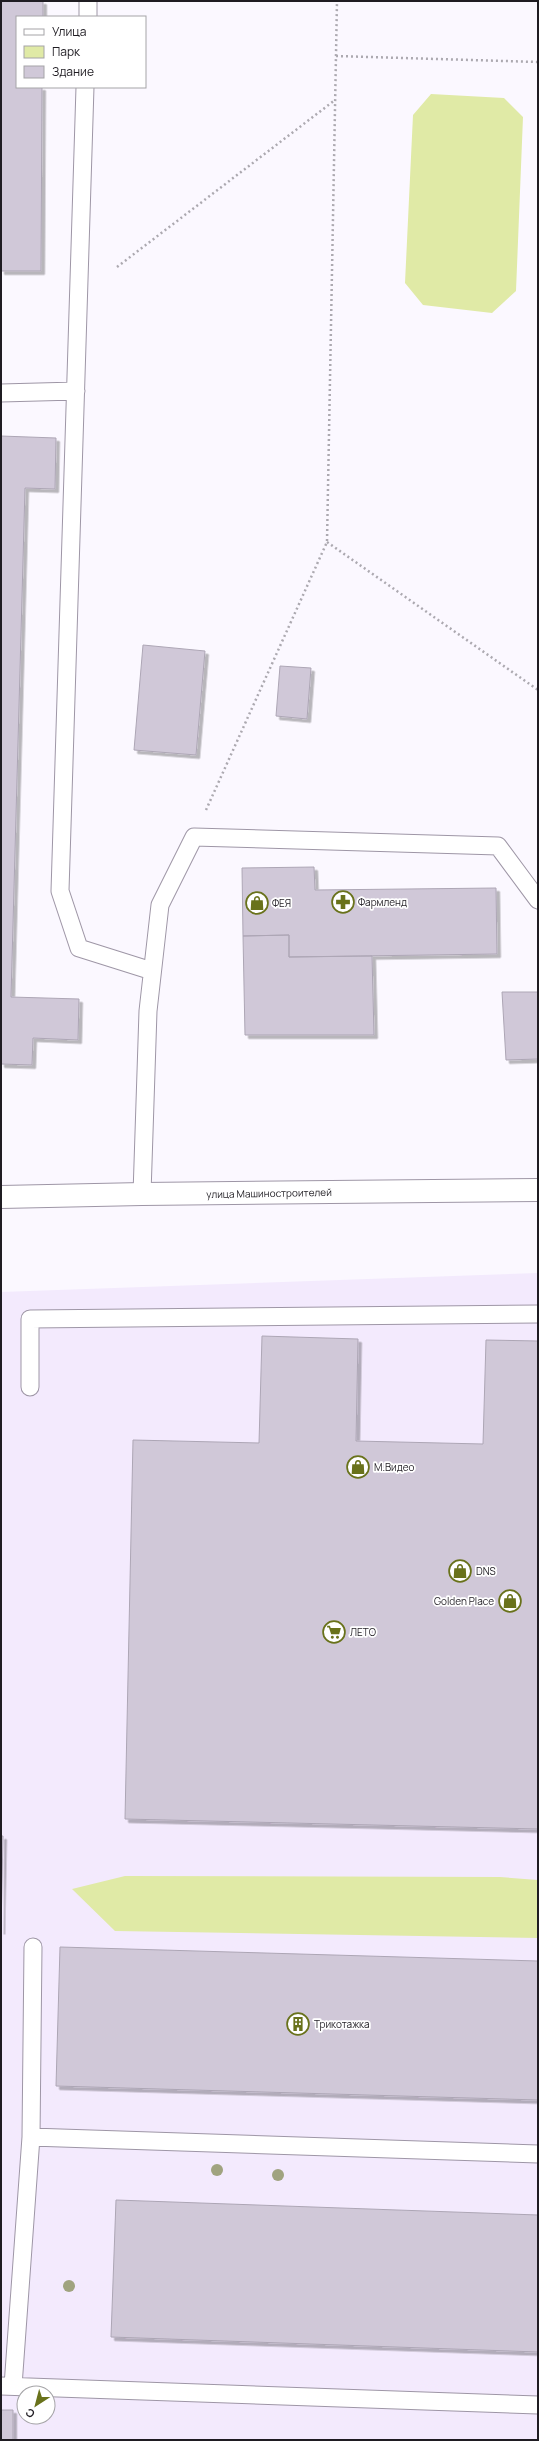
<svg xmlns="http://www.w3.org/2000/svg" width="539" height="2441" viewBox="0 0 539 2441" font-family="Manrope,sans-serif">
  <defs>
    <filter id="shadow"><feDropShadow dx="3.5" dy="3.5" stdDeviation="0" flood-color="#0004"/></filter>
  </defs>
  <rect width="100%" height="100%" fill="#fbf8ff"/>
  <path fill="#f3eafd" fill-rule="evenodd" d="M538 1273V2440H1V1292ZM24 2393H48V2417H24Z"/>
  <path fill="#e0eaa6" d="M431 94 504 98 523 117 516 291 492 313 423 305 405 283 413 115Z
    M125 1876 500 1877 538 1880V1938L115 1931 72 1889Z"/>
  <path fill="#d0c8d8" stroke="#ada6b5" filter="url(#shadow)" d="M1 1H43V17H17V87H42L41 271H1Z
    M1 436 56 438 55 489 25 488 11 997 79 999 78 1040 33 1038 32 1065 1 1064Z
    M143 645 205 651 196 755 134 750Z
    M280 666 311 668 307 719 276 716Z
    M314 867 315 890 496 888 497 954 289 957V935L243 936 242 868Z
    M289 935V957L372 956 374 1035H245L243 936Z
    M502 992H538V1059L506 1060Z
    M262 1336 358 1339 356 1441 483 1444 486 1340 538 1341V1829L125 1819 133 1440 259 1443Z
    M1 1836H3L1 1931Z
    M60 1947 538 1961V2100L56 2086Z
    M116 2200 538 2215V2352L111 2337Z
    M1 2410H13V2440H1Z"/>
  <g fill="none" stroke-linecap="round" stroke-linejoin="round">
    <g stroke="#9e96a6" stroke-width="19">
      <path id="lane" d="M88 17V1
        M85 87 60 891 79 948 152 971
        M1 393 76 391
        M142 1194 148 1011 160 905 194 837 498 846 538 900
        M30 1387V1319L538 1314
        M31 2137 33 1947
        M1 2386 538 2405
        M13 2386 31 2137 538 2154"/>
    </g>
    <g stroke="#9e96a6" stroke-width="24">
      <path id="street" d="M1 1197 142 1194 538 1190"/>
    </g>
    <path stroke="#aca9b0" stroke-width="2.5" stroke-dasharray="2 3" stroke-linecap="butt" d="M336 56 538 62
      M117 267 335 100
      M327 542 538 690
      M206 810 327 542 337 1"/>
    <use href="#lane" stroke="#fff" stroke-width="17"/>
    <use href="#street" stroke="#fff" stroke-width="22"/>
  </g>
  <g fill="#a0a37f">
    <circle cx="217" cy="2170" r="6"/>
    <circle cx="278" cy="2175" r="6"/>
    <circle cx="69" cy="2286" r="6"/>
  </g>
  <defs>
    <g id="pharmacy-ring" transform="scale(1.15)"><circle r="9.5" fill="#fff" stroke="#69721b" stroke-width="1.5"/><path d="M-2-6h4v4h4v4h-4v4h-4v-4h-4v-4h4Z" fill="#69721b"/></g>
    <g id="shop-ring" transform="scale(1.15)"><circle r="9.5" fill="#fff" stroke="#69721b" stroke-width="1.5"/><path d="M-5-2.5h2.3a2.7 3.5 0 0 1 5.4 0H5L5.5 6h-11ZM-1.5-2.5h3a1.5 2.3 0 0 0-3 0Z" fill="#69721b"/></g>
    <g id="supermarket-ring" transform="scale(1.15)"><circle r="9.5" fill="#fff" stroke="#69721b" stroke-width="1.5"/><path d="M-6-5.5h2.5l.6 2H6L4.5 2H-2.5L-4.4-4H-6ZM-1.5 3.2a1.3 1.3 0 1 0 .1 0ZM3 3.2a1.3 1.3 0 1 0 .1 0Z" fill="#69721b"/></g>
    <g id="building-ring" transform="scale(1.15)"><circle r="9.5" fill="#fff" stroke="#69721b" stroke-width="1.5"/><path d="M-4-6H4V6H1V3H-1V6H-4ZM-2.5-4.3h1.7v1.8h-1.7ZM.8-4.3h1.7v1.8H.8ZM-2.5-1h1.7V.8h-1.7ZM.8-1h1.7V.8H.8Z" fill="#69721b"/></g>
  </defs>
  <g fill-rule="evenodd">
    <use href="#pharmacy-ring" x="343" y="902"/>
    <use href="#shop-ring" x="257" y="903"/>
    <use href="#shop-ring" x="358" y="1467"/>
    <use href="#shop-ring" x="460" y="1571"/>
    <use href="#shop-ring" x="510" y="1601"/>
    <use href="#supermarket-ring" x="334" y="1632"/>
    <use href="#building-ring" x="298" y="2024"/>
  </g>
  <g text-anchor="middle" dominant-baseline="central" stroke-width="3.5" stroke-linejoin="round" paint-order="stroke">
    <g font-size="10" fill="#1f1c22" stroke="#fff" text-anchor="start">
      <text x="358" y="902">Фармленд</text>
      <text x="272" y="903">ФЕЯ</text>
      <text x="374" y="1467">М.Видео</text>
      <text x="476" y="1571">DNS</text>
      <text x="494" y="1601" text-anchor="end">Golden Place</text>
      <text x="350" y="1632">ЛЕТО</text>
      <text x="314" y="2024">Трикотажка</text>
    </g>
    <g font-size="10" fill="#1f1c22" stroke="#fff">
      <text transform="translate(269 1193) rotate(-1)">улица Машиностроителей</text>
    </g>
  </g>
  <rect width="539" height="2441" fill="none" stroke="#1f1c22" stroke-width="4"/>
  <rect x="16" y="16" width="130" height="72" fill="#ffffff" stroke="#a5a4a7"/>
  <rect x="24" y="29" width="20" height="6" fill="#ffffff" stroke="#a5a4a7"/>
  <text x="52" y="36" font-size="12" fill="#1f1c22">Улица</text>
  <rect x="24" y="46" width="20" height="12" fill="#e0eaa6" stroke="#a5a4a7"/>
  <text x="52" y="56" font-size="12" fill="#1f1c22">Парк</text>
  <rect x="24" y="66" width="20" height="12" fill="#d0c8d8" stroke="#a5a4a7"/>
  <text x="52" y="76" font-size="12" fill="#1f1c22">Здание</text>
  <g transform="translate(36 2405) rotate(216)"><circle r="19" fill="#ffffff" stroke="#a5a4a7"/>
  <path d="M0-3L7 15L0 10L-7 15Z" fill="#69721b"/>
  <text y="-6" font-size="11" font-weight="bold" text-anchor="middle" fill="#1f1c22">С</text>
  </g>
</svg>
